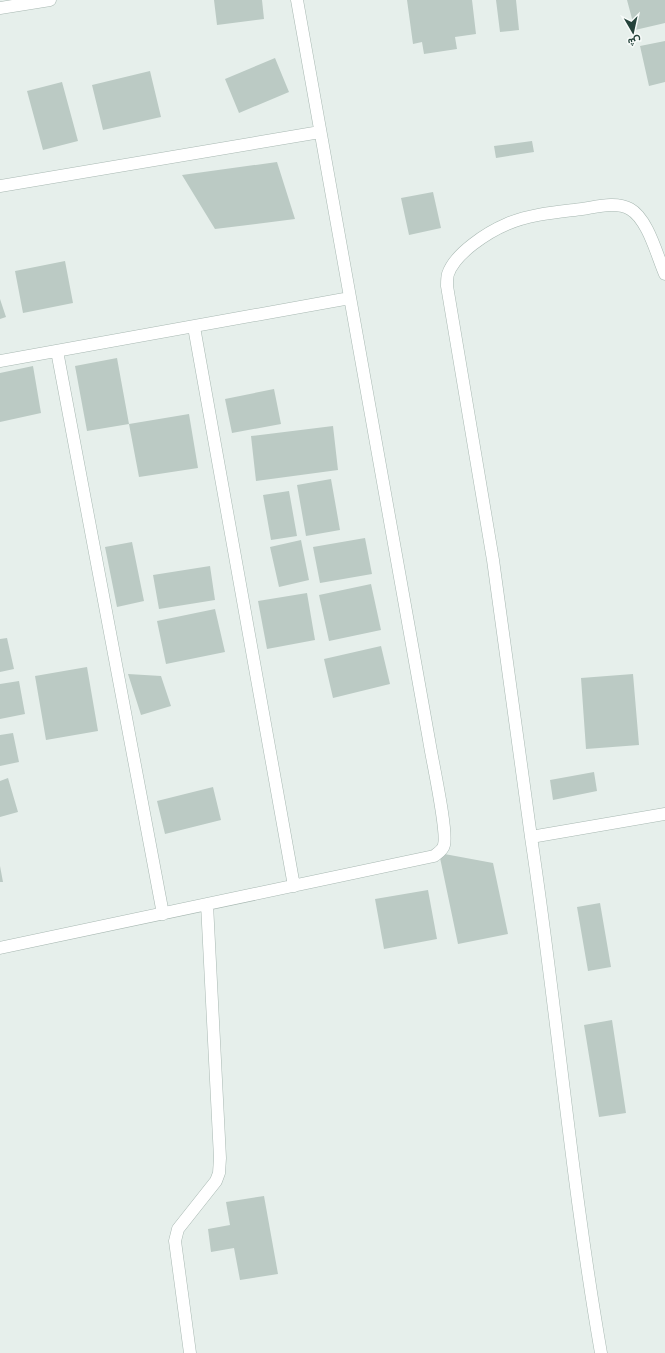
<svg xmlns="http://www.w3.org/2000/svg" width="665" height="1353" viewBox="0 0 665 1353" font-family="Poppins,Vazirmatn,sans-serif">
  <rect width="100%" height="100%" fill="#e6efeb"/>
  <path fill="#bbcac4" d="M214 0H262L264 19 217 25Z
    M407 0H472L476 34 455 37 457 49 424 54 422 42 413 44Z
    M496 0H516L519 30 500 32Z
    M627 0H665V23L635 30Z
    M665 41V82L649 86 640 46Z
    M275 58 289 92 239 113 225 79Z
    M150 71 161 117 103 130 92 85Z
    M62 82 78 141 43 150 27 91Z
    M532 141 534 152 496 158 494 146Z
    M277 162 295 219 215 229 182 175Z
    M433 192 441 228 409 235 401 198Z
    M65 261 73 303 23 313 15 271Z
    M0 299 6 317 0 319Z
    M117 358 129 424 189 414 198 468 139 477 129 424 87 431 75 366Z
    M33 366 41 413 0 422V373Z
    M274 389 281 424 232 433 225 399Z
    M333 426 338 470 256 481 251 436Z
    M331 479 340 530 306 536 297 485Z
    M289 491 297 536 271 540 263 495Z
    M365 538 372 574 320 583 313 547Z
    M301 540 309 580 279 587 270 547Z
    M132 542 144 601 117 607 105 547Z
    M210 566 215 600 159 609 153 575Z
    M371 584 381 630 329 641 319 595Z
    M307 593 315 640 267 649 258 601Z
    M215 609 225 652 166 664 157 621Z
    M7 638 14 669 0 672V639Z
    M381 646 390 684 333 698 324 659Z
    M87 667 98 731 46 740 35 676Z
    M128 674 161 676 171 706 141 715Z
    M633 674 639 745 586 749 581 678Z
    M19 681 25 714 0 719V684Z
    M13 733 19 762 0 766V735Z
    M594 772 597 791 553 800 550 780Z
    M8 778 18 812 0 817V781Z
    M213 787 221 820 165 834 157 801Z
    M439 853 493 863 508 934 458 944Z
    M0 866 3 882H0Z
    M428 890 437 939 384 949 375 899Z
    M600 903 611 967 588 971 577 907Z
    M612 1020 626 1113 599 1117 584 1025Z
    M264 1196 278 1274 240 1280 234 1248 211 1252 208 1229 230 1225 226 1202Z"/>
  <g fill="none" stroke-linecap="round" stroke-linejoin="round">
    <g stroke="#a8b8b2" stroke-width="13">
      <path id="minor" d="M0 8 50 0
        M0 186 320 132
        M194 327 294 886
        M57 351 163 914
        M0 361 350 298
        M531 837 493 560 447 286C447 282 447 277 448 274 455 253 488 232 507 224 530 214 558 212 582 209 596 207 616 201 630 209 648 219 657 256 665 274
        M0 948 434 856C438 853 443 850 444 845 448 831 432 760 429 740L297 0
        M190 1353 175 1241 178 1229 216 1181 219 1173 220 1158 207 904
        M601 1353C571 1182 557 1008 531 837L665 814"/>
    </g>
    <use href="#minor" stroke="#fff" stroke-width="12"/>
  </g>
  <g transform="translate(633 32) rotate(171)" stroke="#f7fbf9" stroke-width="3" paint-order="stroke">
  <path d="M0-3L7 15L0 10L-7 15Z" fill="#24423a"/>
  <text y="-6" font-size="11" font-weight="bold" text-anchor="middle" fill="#24423a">ش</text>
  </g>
</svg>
